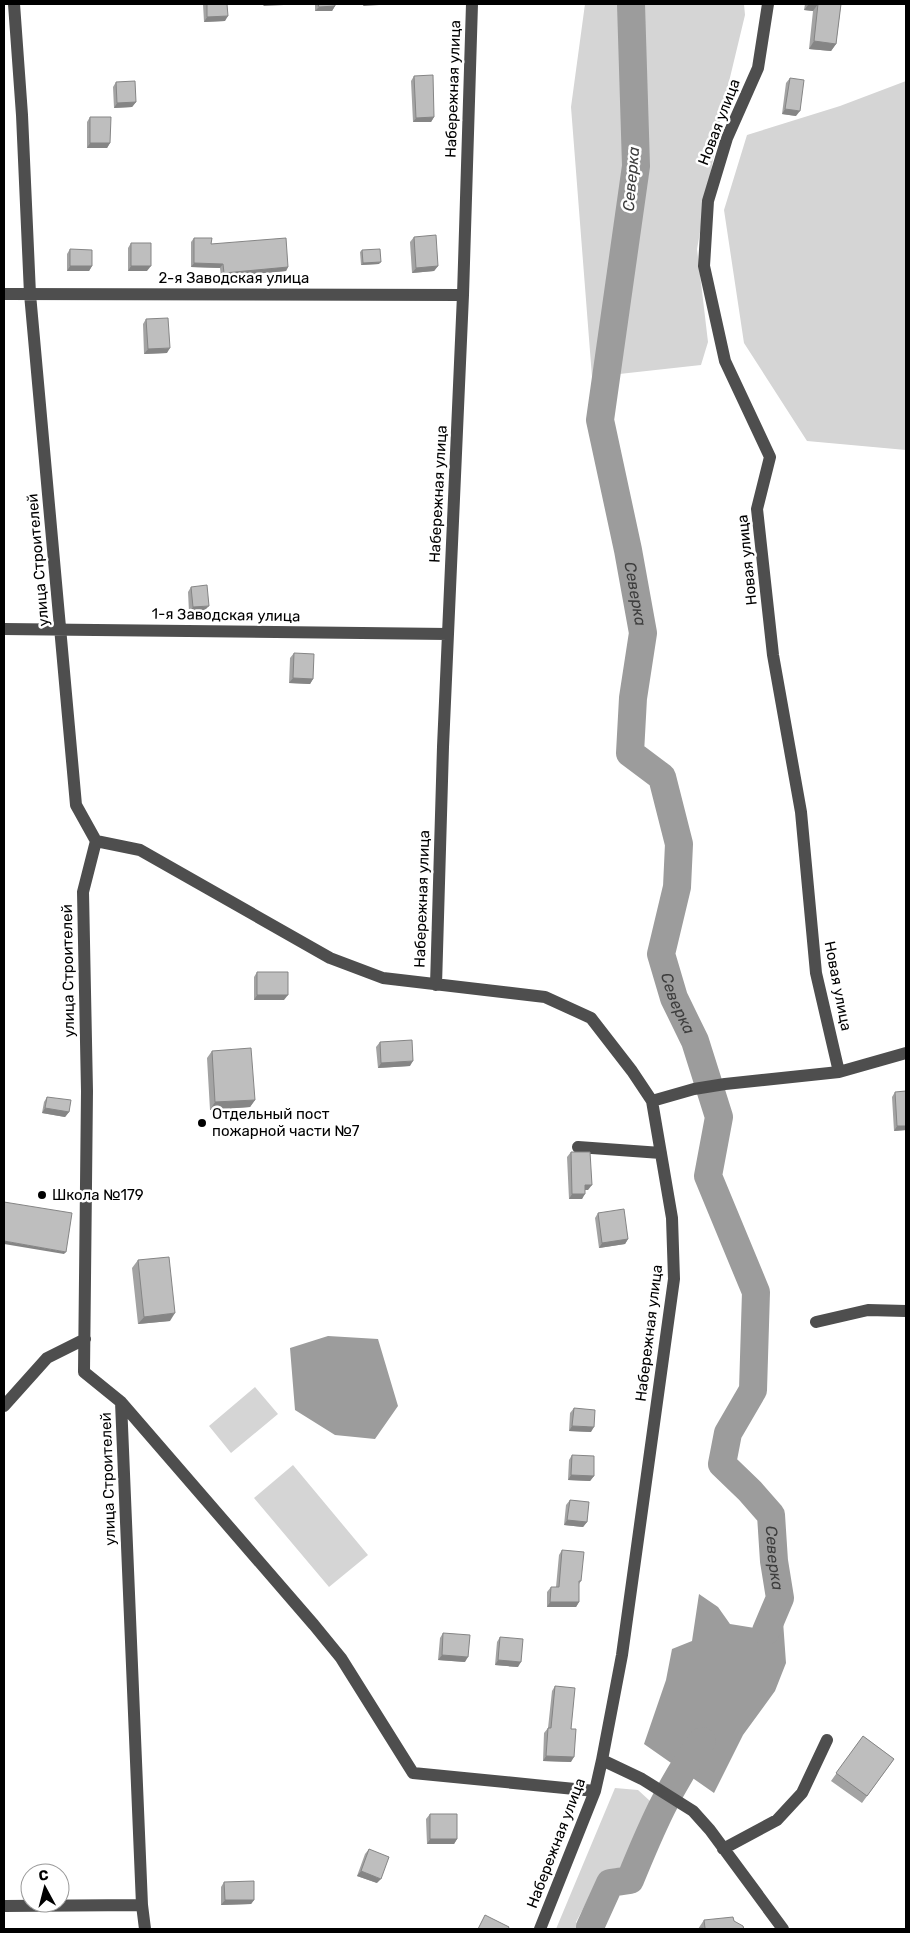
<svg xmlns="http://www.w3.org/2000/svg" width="910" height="1933" viewBox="0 0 910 1933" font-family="Rubik,sans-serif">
  <rect width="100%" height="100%" fill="#fff"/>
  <path fill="#d5d5d5" d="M585 4H744L745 15 721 115 697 249 708 342 701 365 592 377 571 107Z
    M906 81V450L807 441 744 343 724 210 747 135 840 106Z
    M255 1387 278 1414 231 1453 209 1426Z
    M293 1465 368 1555 329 1587 254 1498Z
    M615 1788 638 1790 650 1801 623 1867 603 1871 576 1922 581 1929H556Z"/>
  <path fill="#9c9c9c" d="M328 1336 378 1339 398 1406 375 1439 335 1435 295 1410 290 1348Z
    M781 1593 786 1663 775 1691 743 1735 714 1793 644 1744 666 1680 672 1649 692 1641 699 1594 718 1607 730 1624 761 1629Z"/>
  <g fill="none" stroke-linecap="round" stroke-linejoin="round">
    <g stroke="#9c9c9c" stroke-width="28">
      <path id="s1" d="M631 4 636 166 600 420 628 550 643 633 633 698 630 753 662 777 679 844 677 887 661 954 674 998 695 1041 719 1117 708 1176 756 1292 753 1390 728 1433 722 1464 750 1491 771 1515 774 1561 780 1598 766 1631"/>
      <path d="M591 1929 590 1927 610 1883 630 1880C650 1831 670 1784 702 1741"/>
    </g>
    <path stroke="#4e4e4e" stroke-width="12" d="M14 4 22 115 30 294 76 805 96 841 83 892 87 1091 84 1372 121 1402 314 1625 341 1658 413 1773 595 1791
      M768 4 758 68 727 138 708 201 704 266 725 361 770 457 757 509 773 655 801 812 816 973 839 1072
      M4 294 463 295
      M4 629 448 634
      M96 841 140 850 330 958 383 978 545 997 591 1018 632 1071 652 1101 672 1218 674 1279 622 1655 602 1760 595 1791 540 1929
      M436 985 443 747 463 295 472 4
      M652 1101 694 1089 725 1084 839 1072 906 1053
      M578 1147 661 1153
      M816 1322 868 1310 906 1311
      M121 1402 142 1905 145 1929
      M4 1406 47 1358 85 1339
      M602 1760 642 1779 693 1811 710 1830 783 1929
      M723 1849 777 1820 802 1793 827 1740
      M4 1906 142 1905"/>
  </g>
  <path fill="#a3a3a3" d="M203 4H227L225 21 204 22Z
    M315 4H347H335V6L332 11H315Z
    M805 4H841L836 44 831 51 809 49 813 11 804 10Z
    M414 76 434 117 431 122H413L411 81Z
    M790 78 796 116 782 114 786 83Z
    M116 82 136 102 132 107 114 108 113 87Z
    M90 117 110 143 107 148H87V122Z
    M414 237 438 266 434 271 412 273 410 242Z
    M194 238 211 244 288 267 286 271 221 277 220 268 191 267V242Z
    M131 243 147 271H128V248Z
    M70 249 92 266 89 271H67V254Z
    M362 250 379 264 361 265 360 252Z
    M146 319 167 353 144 354 143 324Z
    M191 587 205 610 189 612 188 592Z
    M294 653 313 679 310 684 289 683 290 658Z
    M257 972 284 1000H254V977Z
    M380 1042 410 1066 378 1068 376 1047Z
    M212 1051 255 1100 250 1107 210 1110 207 1058Z
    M895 1092 906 1130 894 1131 892 1097Z
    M47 1097 69 1112 65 1117 42 1113 44 1102Z
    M571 1152 588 1190H585L582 1199H569L567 1157Z
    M598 1213 628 1239 625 1244 599 1248 595 1218Z
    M138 1260 170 1321 138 1324 132 1268Z
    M574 1408 591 1432 569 1431 570 1413Z
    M572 1455 594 1476 590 1481 568 1480 569 1460Z
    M570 1500 587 1522 583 1527 564 1525 566 1505Z
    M562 1550 581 1581 579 1584V1602L576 1607H547V1592L551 1587H556L559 1555Z
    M443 1633 465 1662 438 1660 440 1638Z
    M500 1637 518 1667 495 1665 497 1642Z
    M555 1686 571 1729V1762L543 1761 544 1733 548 1728 552 1691Z
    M863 1736 894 1759 862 1803 831 1781Z
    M430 1814 457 1839 454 1844H427L426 1819Z
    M369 1849 377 1883 357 1876 365 1854Z
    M224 1882 254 1900 251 1904 221 1905V1887Z
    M704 1920 734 1921 698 1929Z"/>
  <path fill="#858585" d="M265 4H285L284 5 263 6Z
    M364 4H380L379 5 363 6Z
    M809 4H818L813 11 804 10Z
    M335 6 332 11H315L319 7Z
    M228 16 225 21 204 22 207 17Z
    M814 41 836 44 831 51 809 49Z
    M136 102 132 107 114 108 117 103Z
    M785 109 800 111 796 116 782 114Z
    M434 117 431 122H413L416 118Z
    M90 143H110L107 148H87Z
    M381 262 379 264 361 265 363 263Z
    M194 263 223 264 220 268 191 267Z
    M70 266H92L89 271H67Z
    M131 266H151L147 271H128Z
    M438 266 434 271 412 273 416 268Z
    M288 267 286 271 221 277 224 273Z
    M170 348 167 353 144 354 148 349Z
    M209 606 205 610 189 612 193 607Z
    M293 678 313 679 310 684 289 683Z
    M257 995H288L284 1000H254Z
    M413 1061 410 1066 378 1068 381 1063Z
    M255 1100 250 1107 210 1110 215 1102Z
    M45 1108 69 1112 65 1117 42 1113Z
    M897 1126H906V1130L894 1131Z
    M585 1185H592L588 1190H582Z
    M572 1194H585L582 1199H569Z
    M628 1239 625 1244 599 1248 602 1243Z
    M4 1241 66 1252 64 1254 4 1244Z
    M175 1313 170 1321 138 1324 144 1317Z
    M572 1426 594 1427 591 1432 569 1431Z
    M571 1475 594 1476 590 1481 568 1480Z
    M567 1520 587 1522 583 1527 564 1525Z
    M550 1602H579L576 1607H547Z
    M442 1655 468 1657 465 1662 438 1660Z
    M498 1660 521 1662 518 1667 495 1665Z
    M546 1756 574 1757 571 1762 543 1761Z
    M430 1839H457L454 1844H427Z
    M361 1871 381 1879 377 1883 357 1876Z
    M225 1900H254L251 1904 221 1905Z"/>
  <path fill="#bebebe" stroke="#858585" d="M207 4H227L228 16 207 17Z
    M318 4H335V6L319 7Z
    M818 4H841L836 44 814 41Z
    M433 75 434 117 416 118 414 76Z
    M790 78 804 80 800 111 785 109Z
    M135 81 136 102 117 103 116 82Z
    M90 117H111L110 143H90Z
    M436 235 438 266 416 268 414 237Z
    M194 238H212L211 244 286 238 288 267 224 273 223 264 194 263Z
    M131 243H151V266H131Z
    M70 249 92 250V266H70Z
    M380 249 381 262 363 263 362 250Z
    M168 318 170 348 148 349 146 319Z
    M207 585 209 606 193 607 191 587Z
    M294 653 314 654 313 679 293 678Z
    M257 972H288V995H257Z
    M412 1040 413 1061 381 1063 380 1042Z
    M251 1048 255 1100 215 1102 212 1051Z
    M906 1091V1126H897L895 1092Z
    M47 1097 71 1100 69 1112 45 1108Z
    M571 1152H590L592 1185H585V1194H572Z
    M4 1202 72 1213 66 1252 4 1241Z
    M624 1209 628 1239 602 1243 598 1213Z
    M169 1257 175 1313 144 1317 138 1260Z
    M574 1408 595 1410 594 1427 572 1426Z
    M572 1455 594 1456V1476L571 1475Z
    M570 1500 589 1502 587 1522 567 1520Z
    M562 1550 584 1552 581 1581H579V1602H550L551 1587H559Z
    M443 1633 470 1635 468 1657 442 1655Z
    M500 1637 523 1639 521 1662 498 1660Z
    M555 1686 575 1688 571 1729H576L574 1757 546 1756 548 1728H551Z
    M863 1736 894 1759 867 1796 836 1773Z
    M430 1814H457V1839H430Z
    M369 1849 389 1857 381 1879 361 1871Z
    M254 1881V1900H225L224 1882Z
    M485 1915 509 1927 508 1929H478Z
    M733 1917 734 1921 743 1926 744 1929H695L705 1928 704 1920Z"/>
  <g fill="#000" stroke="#fff" stroke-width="2">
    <circle cx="202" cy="1123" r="5"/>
    <circle cx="42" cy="1195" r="5"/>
  </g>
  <g text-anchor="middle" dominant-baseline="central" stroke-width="5" stroke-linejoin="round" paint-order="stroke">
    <g font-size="15" fill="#000" stroke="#fff">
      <text transform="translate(453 89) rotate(-88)">Набережная улица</text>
      <text transform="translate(719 122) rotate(-69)">Новая улица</text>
      <text x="234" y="278">2-я Заводская улица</text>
      <text transform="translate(438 494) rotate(-87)">Набережная улица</text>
      <text transform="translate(38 560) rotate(-95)">улица Строителей</text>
      <text transform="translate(747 560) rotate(-96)">Новая улица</text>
      <text transform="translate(226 615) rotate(1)">1-я Заводская улица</text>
      <text transform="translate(422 899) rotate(-88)">Набережная улица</text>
      <text transform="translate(68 971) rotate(-91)">улица Строителей</text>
      <text transform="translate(838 986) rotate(79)">Новая улица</text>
      <text transform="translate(649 1333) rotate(-83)">Набережная улица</text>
      <text transform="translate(108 1479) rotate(-92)">улица Строителей</text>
      <text transform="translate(556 1843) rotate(-69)">Набережная улица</text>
    </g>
    <g font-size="15" fill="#000" stroke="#fff" text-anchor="start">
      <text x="212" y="1114">Отдельный пост<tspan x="212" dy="17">пожарной части №7</tspan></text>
      <text x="52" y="1195">Школа №179</text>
    </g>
    <g font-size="16" font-style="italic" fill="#3d3d3d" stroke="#fff">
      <text transform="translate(631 179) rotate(-85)">Северка</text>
      <text stroke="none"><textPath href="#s1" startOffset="596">Северка</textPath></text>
      <text stroke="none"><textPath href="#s1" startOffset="1030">Северка</textPath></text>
      <text stroke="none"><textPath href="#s1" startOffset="1630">Северка</textPath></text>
    </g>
  </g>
  <rect width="910" height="1933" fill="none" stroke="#000000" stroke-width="10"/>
  <g transform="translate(45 1888) rotate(353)"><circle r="24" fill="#ffffff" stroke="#999999"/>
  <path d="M0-4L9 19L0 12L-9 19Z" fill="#000000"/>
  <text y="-8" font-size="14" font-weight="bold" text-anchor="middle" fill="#000000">С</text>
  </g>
</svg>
